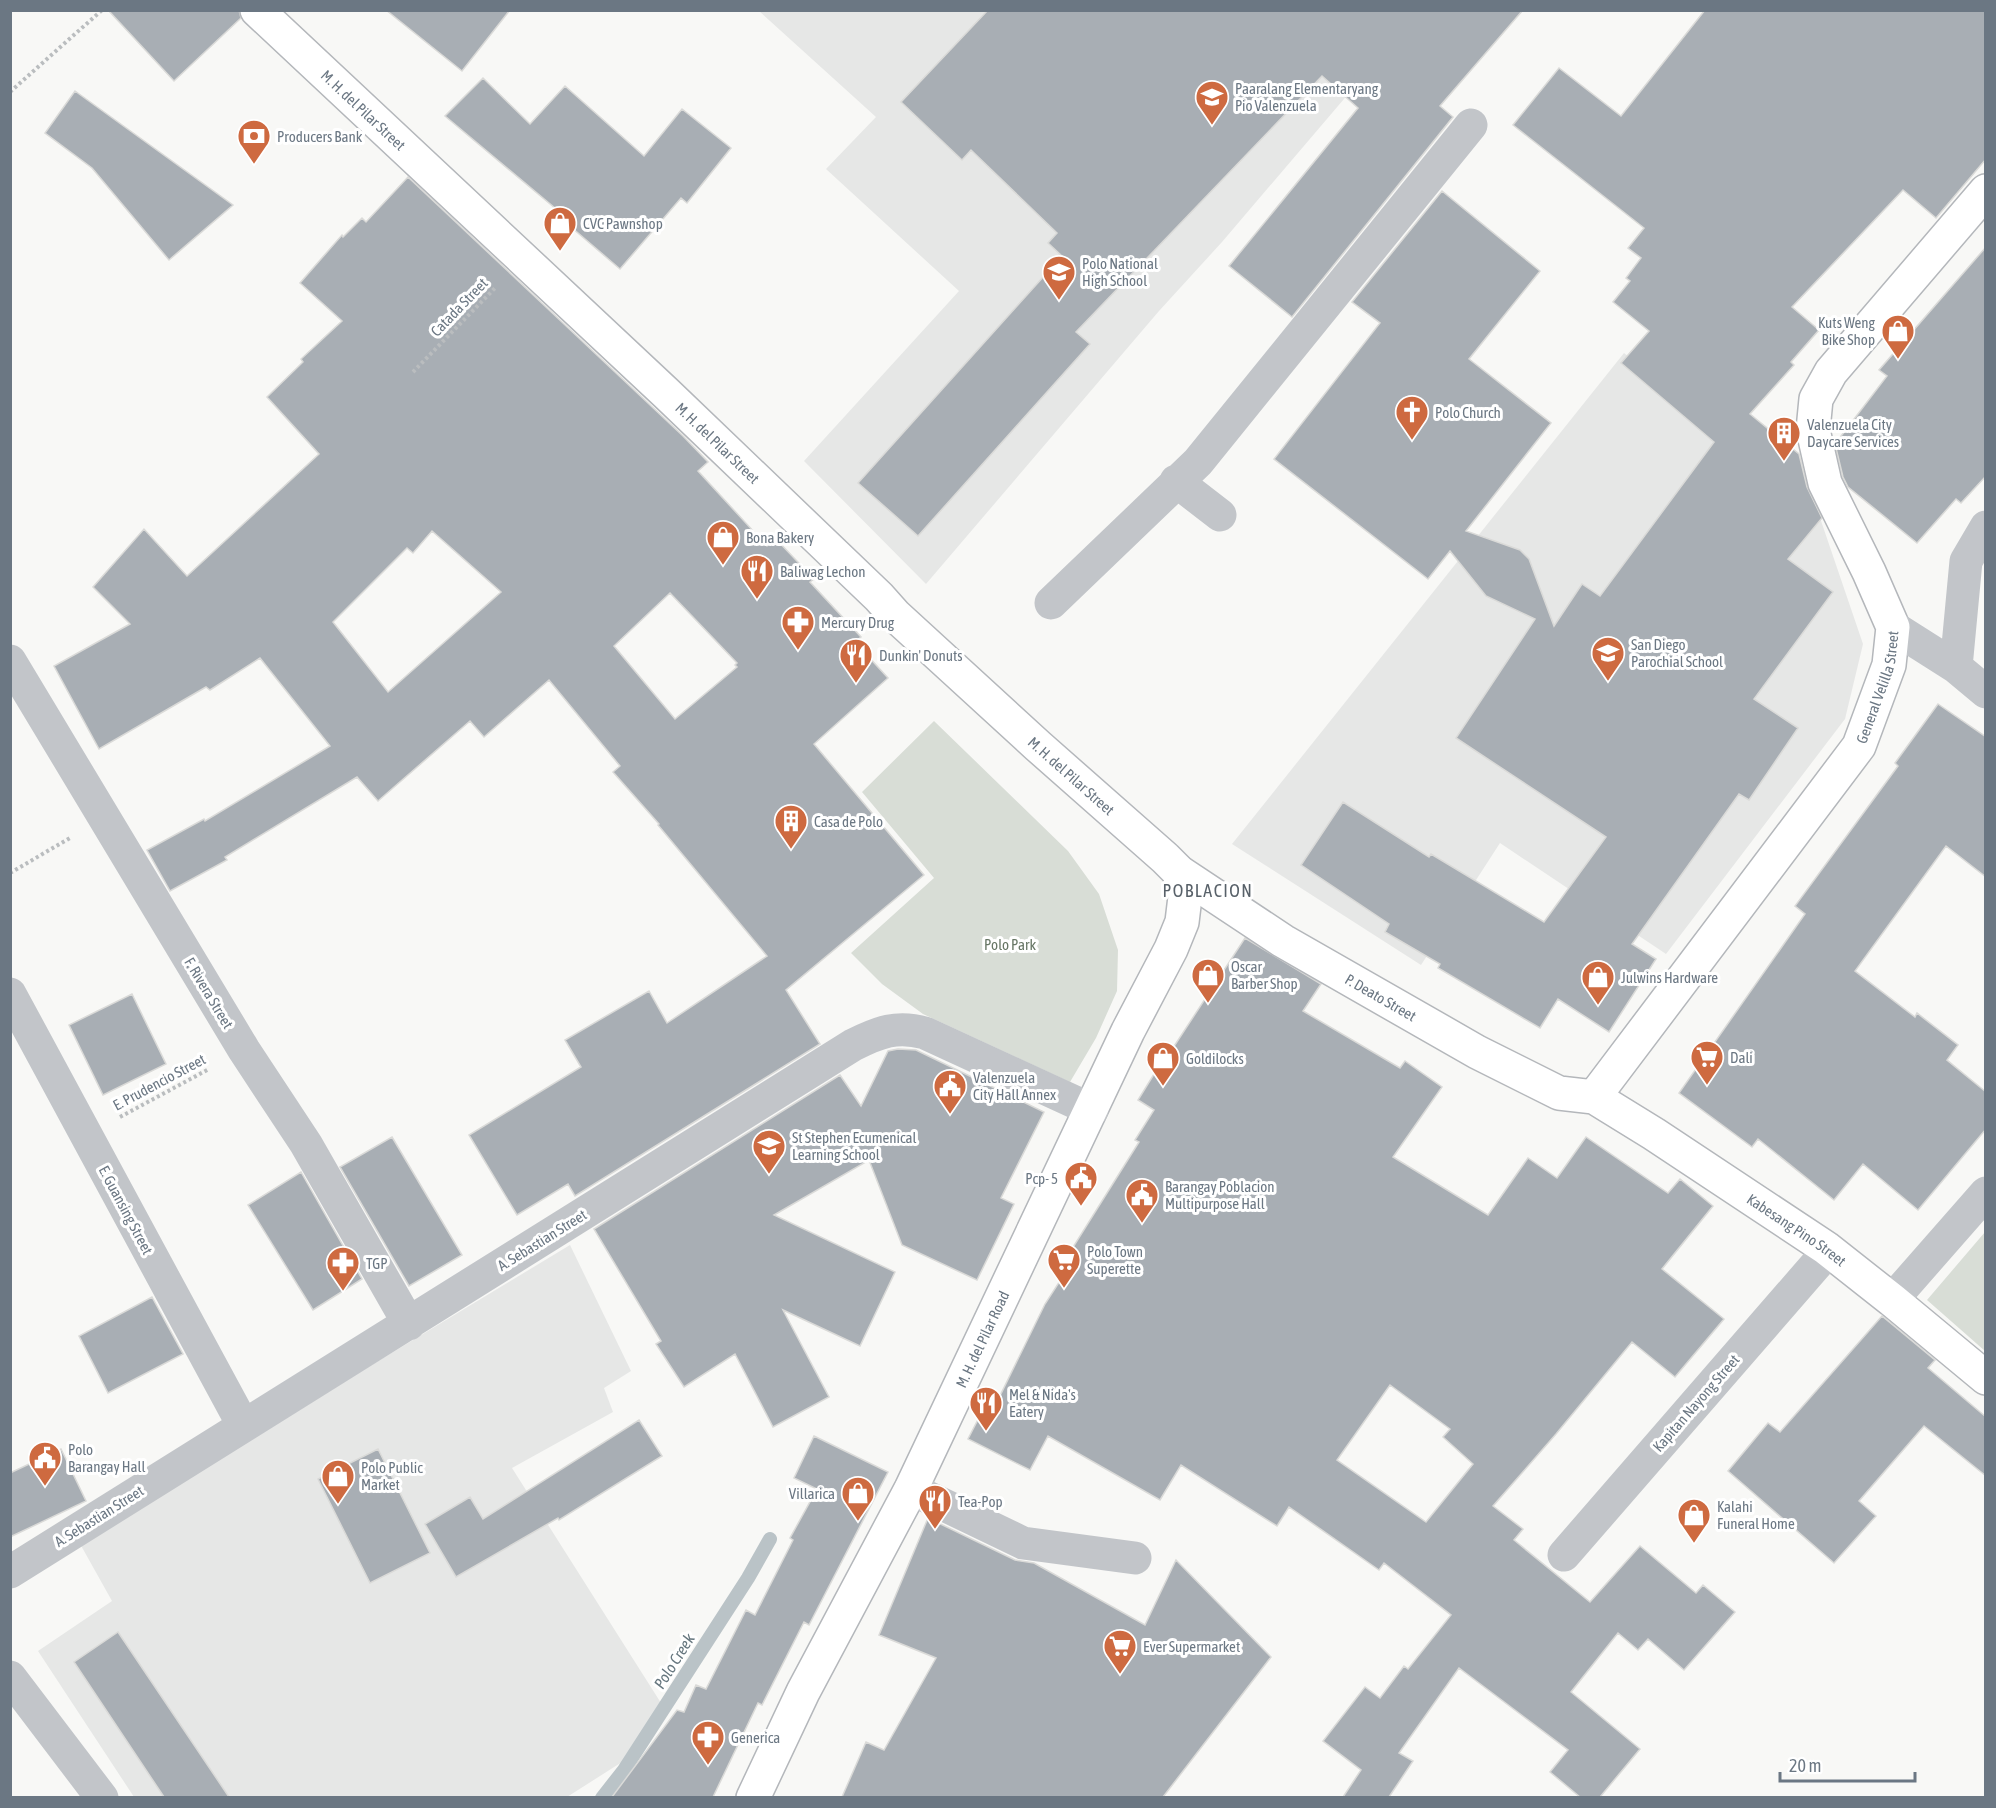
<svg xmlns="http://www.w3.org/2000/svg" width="1996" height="1808" viewBox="0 0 1996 1808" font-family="'Asap Condensed',sans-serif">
  <rect width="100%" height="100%" fill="#f8f8f6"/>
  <path fill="#e6e7e6" d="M759 11H1419L1222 242 1159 311 926 584 804 461 959 291 826 169 876 117Z
    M1624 353 1818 512 1863 644 1845 719 1666 954 1500 843 1421 965 1232 844Z
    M570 1245 631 1371 604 1388 613 1412 512 1468 661 1703 622 1762 567 1797H134L38 1651 112 1601 79 1542Z"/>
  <path fill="#d8ddd6" d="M934 721 1068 851 1099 894 1118 950 1117 991 1096 1038 1070 1082 923 1014 882 984 851 953 934 878 862 792Z
    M1985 1232V1351L1927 1300Z"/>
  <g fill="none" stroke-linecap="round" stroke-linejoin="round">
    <path stroke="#bac3c7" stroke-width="14" d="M602 1798 624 1770 748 1578 770 1539"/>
  </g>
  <path fill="#a8aeb4" stroke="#dadad8" stroke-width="1.5" fill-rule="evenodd" d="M108 10H239L241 18 174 81Z
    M386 10H510L462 71Z
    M988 10H1523L1440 106 1453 117 1292 317 1229 266 1358 108 1322 76 1076 332 1090 344 918 536 858 483 1062 256 1048 243 1057 233 971 150 962 160 901 102Z
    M1705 10H1986V159L1936 218 1903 190 1792 307 1819 330 1791 362 1794 365 1750 414 1799 454 1807 487 1822 518 1788 559 1833 592 1754 699 1798 728 1749 800 1739 794 1632 944 1656 959 1609 1032 1558 999 1540 1028 1438 968 1440 964 1385 932 1389 924 1301 865 1343 802 1429 857 1431 854 1544 922 1606 837 1456 738 1535 619 1486 596 1450 551 1428 579 1274 459 1380 323 1352 302 1442 191 1540 271 1469 359 1551 423 1466 531 1520 550 1529 559 1554 626 1582 584 1600 596 1714 442 1621 363 1649 331 1613 302 1630 281 1626 278 1641 258 1628 248 1644 228 1513 125 1559 68 1621 116Z
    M483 78 530 124 565 86 644 156 682 109 731 148 687 203 681 198 620 269 571 227 574 224 445 116Z
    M75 91 233 205 169 260 92 168 45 133Z
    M408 177 683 436 708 462 698 471 767 546 775 538 814 579 810 582 861 637 855 642 888 678 814 744 924 875 786 990 820 1044 575 1196 568 1184 517 1215 469 1135 581 1067 565 1040 649 991 667 1023 767 956 658 825 659 824 613 772 620 766 549 680 484 737 470 721 378 801 357 777 225 857 227 860 170 891 147 850 204 819 205 821 330 746 260 658 210 690 206 687 99 749 54 666 130 624 93 587 144 529 187 576 319 454 267 397 303 362 301 359 342 321 300 283 342 235 343 237 362 218 366 222ZM432 531 501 592 388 692 333 622 407 548 413 553ZM670 593 737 663 735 665 737 667 675 719 614 646Z
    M1986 247V476L1961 503 1956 499 1917 543 1848 487 1843 477 1835 444 1887 376 1879 370Z
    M1938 704 1986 737V877L1946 846 1855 971 1915 1017 1917 1013 1958 1045 1947 1060 1986 1092V1129L1918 1210 1863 1164 1834 1200 1758 1139 1752 1147 1679 1093 1805 914 1795 906 1898 766 1895 763Z
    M1245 938 1321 984 1303 1011 1400 1068 1405 1061 1442 1087 1393 1157 1488 1215 1528 1158 1557 1178 1586 1137 1668 1193 1680 1179 1713 1206 1662 1269 1724 1319 1675 1377 1632 1342 1556 1434 1493 1506 1523 1529 1514 1540 1590 1602 1640 1546 1696 1593 1703 1585 1735 1612 1684 1670 1648 1639 1638 1650 1618 1633 1571 1692 1640 1749 1600 1797H1580L1550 1772 1568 1750 1459 1668 1399 1753 1413 1761 1389 1797H1343L1361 1770 1323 1741 1365 1687 1380 1698 1404 1666 1408 1669 1451 1615 1384 1563 1379 1570 1289 1507 1277 1526 1181 1465 1160 1500 1048 1436 1030 1470 968 1439 985 1406 993 1410 1045 1304 1076 1256 1070 1252 1139 1142 1135 1140 1154 1110 1138 1100 1167 1053 1169 1054ZM1390 1385 1450 1429 1443 1437 1473 1464 1426 1522 1337 1460Z
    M132 994 166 1064 103 1095 69 1025Z
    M898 1049 916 1050 1044 1112 1001 1198 1014 1204 977 1280 902 1245 869 1160 774 1215 895 1272 860 1346 783 1310 829 1397 773 1427 735 1354 684 1387 656 1344 661 1341 594 1229 840 1075 861 1106 888 1051Z
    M392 1137 462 1255 409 1286 340 1167Z
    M301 1172 362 1279 313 1310 248 1205Z
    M152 1297 183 1354 108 1393 79 1336Z
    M1882 1316 1935 1360 1928 1368 1986 1417V1476L1924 1426 1859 1501 1876 1516 1834 1563 1728 1471 1768 1423 1780 1432Z
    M639 1420 662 1456 559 1520 558 1518 456 1577 425 1524 470 1497 483 1519Z
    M814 1436 888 1472 809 1625 804 1622 762 1705 758 1703 713 1797H612L677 1710 684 1712 696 1685 706 1689 746 1610 755 1615 793 1540 790 1538 817 1489 794 1478Z
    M61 1449 86 1501 10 1537V1473Z
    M378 1449 430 1553 370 1583 318 1479Z
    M928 1518 1015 1560 1034 1563 1145 1625 1176 1560 1271 1657 1163 1797H842L866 1742 884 1750 936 1658 879 1635Z
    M118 1632 229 1797H164L74 1662Z"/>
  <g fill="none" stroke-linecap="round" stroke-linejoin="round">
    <g stroke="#b4b7bb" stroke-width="36">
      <g id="major">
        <path id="s1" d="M257 10 666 393 879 597 895 615 1038 746 1165 858 1179 872 1283 941 1477 1052 1559 1093 1594 1097 1654 1134 1826 1248 1892 1300 1986 1378"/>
        <path id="s2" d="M1594 1097 1859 746 1889 665 1893 627 1869 572 1825 483 1813 430 1816 399 1831 372 1986 191"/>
        <path id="s3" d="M753 1798 803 1692 911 1489 1128 1031 1171 949 1182 922 1185 897 1179 872"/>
      </g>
    </g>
    <path stroke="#babdbf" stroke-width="4" stroke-dasharray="3 3" stroke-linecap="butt" d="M10 92 102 10
      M413 372 495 288
      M10 873 70 838
      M120 1117 209 1069"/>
    <path stroke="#c2c5c9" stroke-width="33" d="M1176 481 1220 515
      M1051 603 1198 462 1471 125
      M1893 627 1956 667 1986 692
      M10 661 244 1050 306 1144 409 1324
      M1956 667 1966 561 1986 527
      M10 994 243 1425
      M1892 1300 1986 1193
      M911 1489 1023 1543 1135 1558
      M1564 1555 1828 1251
      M10 1572 853 1045C879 1032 897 1025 925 1033L1092 1110
      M10 1677 102 1798"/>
    <use href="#major" stroke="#fff" stroke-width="33"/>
  </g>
  <defs>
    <g id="school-pin" transform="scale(1.725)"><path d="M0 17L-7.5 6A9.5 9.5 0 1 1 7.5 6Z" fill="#ce6a40" stroke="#fff"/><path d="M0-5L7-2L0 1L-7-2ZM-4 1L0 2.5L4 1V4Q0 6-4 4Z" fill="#fff"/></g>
    <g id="bank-pin" transform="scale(1.725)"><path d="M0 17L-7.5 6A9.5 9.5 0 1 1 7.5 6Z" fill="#ce6a40" stroke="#fff"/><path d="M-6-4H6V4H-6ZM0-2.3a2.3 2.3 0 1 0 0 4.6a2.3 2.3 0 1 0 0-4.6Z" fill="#fff"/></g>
    <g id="shop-pin" transform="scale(1.725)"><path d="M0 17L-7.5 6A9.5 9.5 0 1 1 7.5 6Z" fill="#ce6a40" stroke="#fff"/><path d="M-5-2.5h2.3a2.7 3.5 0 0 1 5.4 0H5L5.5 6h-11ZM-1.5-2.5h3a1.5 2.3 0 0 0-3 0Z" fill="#fff"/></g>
    <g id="church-pin" transform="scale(1.725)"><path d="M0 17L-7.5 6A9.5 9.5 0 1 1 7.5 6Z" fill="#ce6a40" stroke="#fff"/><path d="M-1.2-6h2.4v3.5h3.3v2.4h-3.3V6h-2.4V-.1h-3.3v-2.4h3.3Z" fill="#fff"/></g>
    <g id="building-pin" transform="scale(1.725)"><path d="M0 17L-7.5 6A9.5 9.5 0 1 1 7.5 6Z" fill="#ce6a40" stroke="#fff"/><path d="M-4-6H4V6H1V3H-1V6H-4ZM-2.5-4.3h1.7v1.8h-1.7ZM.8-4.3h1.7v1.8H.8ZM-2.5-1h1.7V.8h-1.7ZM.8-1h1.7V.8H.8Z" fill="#fff"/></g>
    <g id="restaurant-pin" transform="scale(1.725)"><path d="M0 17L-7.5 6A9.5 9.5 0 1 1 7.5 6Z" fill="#ce6a40" stroke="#fff"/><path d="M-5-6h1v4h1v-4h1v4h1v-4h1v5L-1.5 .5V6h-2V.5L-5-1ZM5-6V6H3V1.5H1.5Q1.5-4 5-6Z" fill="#fff"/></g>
    <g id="pharmacy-pin" transform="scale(1.725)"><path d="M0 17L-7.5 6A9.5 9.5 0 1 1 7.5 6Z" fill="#ce6a40" stroke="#fff"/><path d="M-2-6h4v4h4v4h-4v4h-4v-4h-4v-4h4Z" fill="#fff"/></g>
    <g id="supermarket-pin" transform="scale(1.725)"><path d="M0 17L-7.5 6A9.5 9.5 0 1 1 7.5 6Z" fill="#ce6a40" stroke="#fff"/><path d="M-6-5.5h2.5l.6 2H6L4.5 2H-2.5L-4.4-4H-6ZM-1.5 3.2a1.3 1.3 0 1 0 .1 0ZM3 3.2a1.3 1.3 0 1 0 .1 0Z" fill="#fff"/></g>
    <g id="civic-pin" transform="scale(1.725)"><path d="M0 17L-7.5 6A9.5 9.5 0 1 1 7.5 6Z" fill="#ce6a40" stroke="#fff"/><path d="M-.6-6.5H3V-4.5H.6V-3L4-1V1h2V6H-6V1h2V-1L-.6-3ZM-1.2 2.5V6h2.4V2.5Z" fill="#fff"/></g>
  </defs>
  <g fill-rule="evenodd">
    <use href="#school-pin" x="1212" y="97"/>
    <use href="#bank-pin" x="254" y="136"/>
    <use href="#shop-pin" x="560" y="223"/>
    <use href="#school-pin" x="1059" y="272"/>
    <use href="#shop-pin" x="1898" y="331"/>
    <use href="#church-pin" x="1412" y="412"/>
    <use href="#building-pin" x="1784" y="433"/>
    <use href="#shop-pin" x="723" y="537"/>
    <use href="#restaurant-pin" x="757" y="571"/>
    <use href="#pharmacy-pin" x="798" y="622"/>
    <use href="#school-pin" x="1608" y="653"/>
    <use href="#restaurant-pin" x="856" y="655"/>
    <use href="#building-pin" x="791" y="821"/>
    <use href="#shop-pin" x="1208" y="975"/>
    <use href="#shop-pin" x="1598" y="977"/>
    <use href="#supermarket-pin" x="1707" y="1057"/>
    <use href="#shop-pin" x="1163" y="1058"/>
    <use href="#civic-pin" x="950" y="1086"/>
    <use href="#school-pin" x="769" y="1146"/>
    <use href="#civic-pin" x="1081" y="1178"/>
    <use href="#civic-pin" x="1142" y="1195"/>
    <use href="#supermarket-pin" x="1064" y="1260"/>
    <use href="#pharmacy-pin" x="343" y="1263"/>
    <use href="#restaurant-pin" x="986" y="1403"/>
    <use href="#civic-pin" x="45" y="1458"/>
    <use href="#shop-pin" x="338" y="1476"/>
    <use href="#shop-pin" x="858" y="1493"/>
    <use href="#restaurant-pin" x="935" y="1501"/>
    <use href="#shop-pin" x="1694" y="1515"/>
    <use href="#supermarket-pin" x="1120" y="1646"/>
    <use href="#pharmacy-pin" x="708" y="1737"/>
  </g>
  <g text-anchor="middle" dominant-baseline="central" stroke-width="6" stroke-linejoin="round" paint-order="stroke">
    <g font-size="15" fill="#6b7783" stroke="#fff" text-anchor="start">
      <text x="1235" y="88">Paaralang Elementaryang<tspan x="1235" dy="17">Pio Valenzuela</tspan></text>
      <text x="277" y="136">Producers Bank</text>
      <text x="583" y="223">CVC Pawnshop</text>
      <text x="1082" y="263">Polo National<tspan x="1082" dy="17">High School</tspan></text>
      <text x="1875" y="322" text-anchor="end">Kuts Weng<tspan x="1875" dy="17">Bike Shop</tspan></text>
      <text x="1435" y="412">Polo Church</text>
      <text x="1807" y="424">Valenzuela City<tspan x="1807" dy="17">Daycare Services</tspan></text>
      <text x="746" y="537">Bona Bakery</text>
      <text x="780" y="571">Baliwag Lechon</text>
      <text x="821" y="622">Mercury Drug</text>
      <text x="1631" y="644">San Diego<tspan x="1631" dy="17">Parochial School</tspan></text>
      <text x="879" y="655">Dunkin' Donuts</text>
      <text x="814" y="821">Casa de Polo</text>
      <text x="1231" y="966">Oscar<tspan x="1231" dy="17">Barber Shop</tspan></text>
      <text x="1621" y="977">Julwins Hardware</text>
      <text x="1730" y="1057">Dali</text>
      <text x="1186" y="1058">Goldilocks</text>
      <text x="973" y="1077">Valenzuela<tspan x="973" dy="17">City Hall Annex</tspan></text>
      <text x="792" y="1137">St Stephen Ecumenical<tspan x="792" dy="17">Learning School</tspan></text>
      <text x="1058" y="1178" text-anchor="end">Pcp- 5</text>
      <text x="1165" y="1186">Barangay Poblacion<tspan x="1165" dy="17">Multipurpose Hall</tspan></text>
      <text x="1087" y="1251">Polo Town<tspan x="1087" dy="17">Superette</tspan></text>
      <text x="366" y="1263">TGP</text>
      <text x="1009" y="1394">Mel &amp; Nida's<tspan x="1009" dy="17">Eatery</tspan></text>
      <text x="68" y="1449">Polo<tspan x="68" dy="17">Barangay Hall</tspan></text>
      <text x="361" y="1467">Polo Public<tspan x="361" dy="17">Market</tspan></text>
      <text x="835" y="1493" text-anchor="end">Villarica</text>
      <text x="958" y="1501">Tea-Pop</text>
      <text x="1717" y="1506">Kalahi<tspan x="1717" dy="17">Funeral Home</tspan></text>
      <text x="1143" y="1646">Ever Supermarket</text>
      <text x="731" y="1737">Generica</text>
    </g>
    <g font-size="15" fill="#6b7783" stroke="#fff">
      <text stroke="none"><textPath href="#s1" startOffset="146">M. H. del Pilar Street</textPath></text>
      <text transform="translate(459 307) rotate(-46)">Catada Street</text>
      <text stroke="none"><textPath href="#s1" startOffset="632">M. H. del Pilar Street</textPath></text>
      <text stroke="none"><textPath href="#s2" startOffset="502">General Velilla Street</textPath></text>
      <text stroke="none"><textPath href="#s1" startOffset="1118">M. H. del Pilar Street</textPath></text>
      <text transform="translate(209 993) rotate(59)">F. Rivera Street</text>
      <text stroke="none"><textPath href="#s1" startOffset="1500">P. Deato Street</textPath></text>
      <text transform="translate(159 1082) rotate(-28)">E. Prudencio Street</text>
      <text transform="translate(126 1210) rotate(62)">E. Guansing Street</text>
      <text stroke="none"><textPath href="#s1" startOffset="1980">Kabesang Pino Street</textPath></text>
      <text transform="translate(542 1240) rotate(-32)">A. Sebastian Street</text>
      <text stroke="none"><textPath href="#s3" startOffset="513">M. H. del Pilar Road</textPath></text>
      <text transform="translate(1696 1403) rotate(-49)">Kapitan Nayong Street</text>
      <text transform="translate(99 1516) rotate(-32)">A. Sebastian Street</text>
    </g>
    <g font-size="15" fill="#677665" stroke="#fff">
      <text x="1010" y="944">Polo Park</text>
    </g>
    <g font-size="16" font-style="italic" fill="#67777f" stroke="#fff">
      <text transform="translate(674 1661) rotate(-58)">Polo Creek</text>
    </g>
    <g font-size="18" letter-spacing="1.5" fill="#586169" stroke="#fff">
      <text x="1208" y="890">POBLACION</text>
    </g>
  </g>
  <rect width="1996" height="1808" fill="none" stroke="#6b7783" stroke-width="24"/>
  <path d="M1780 1772v9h135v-9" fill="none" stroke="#6b7783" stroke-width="3"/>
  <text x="1789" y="1772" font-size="18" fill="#6b7783" stroke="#ffffff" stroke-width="4.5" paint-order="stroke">20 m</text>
</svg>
